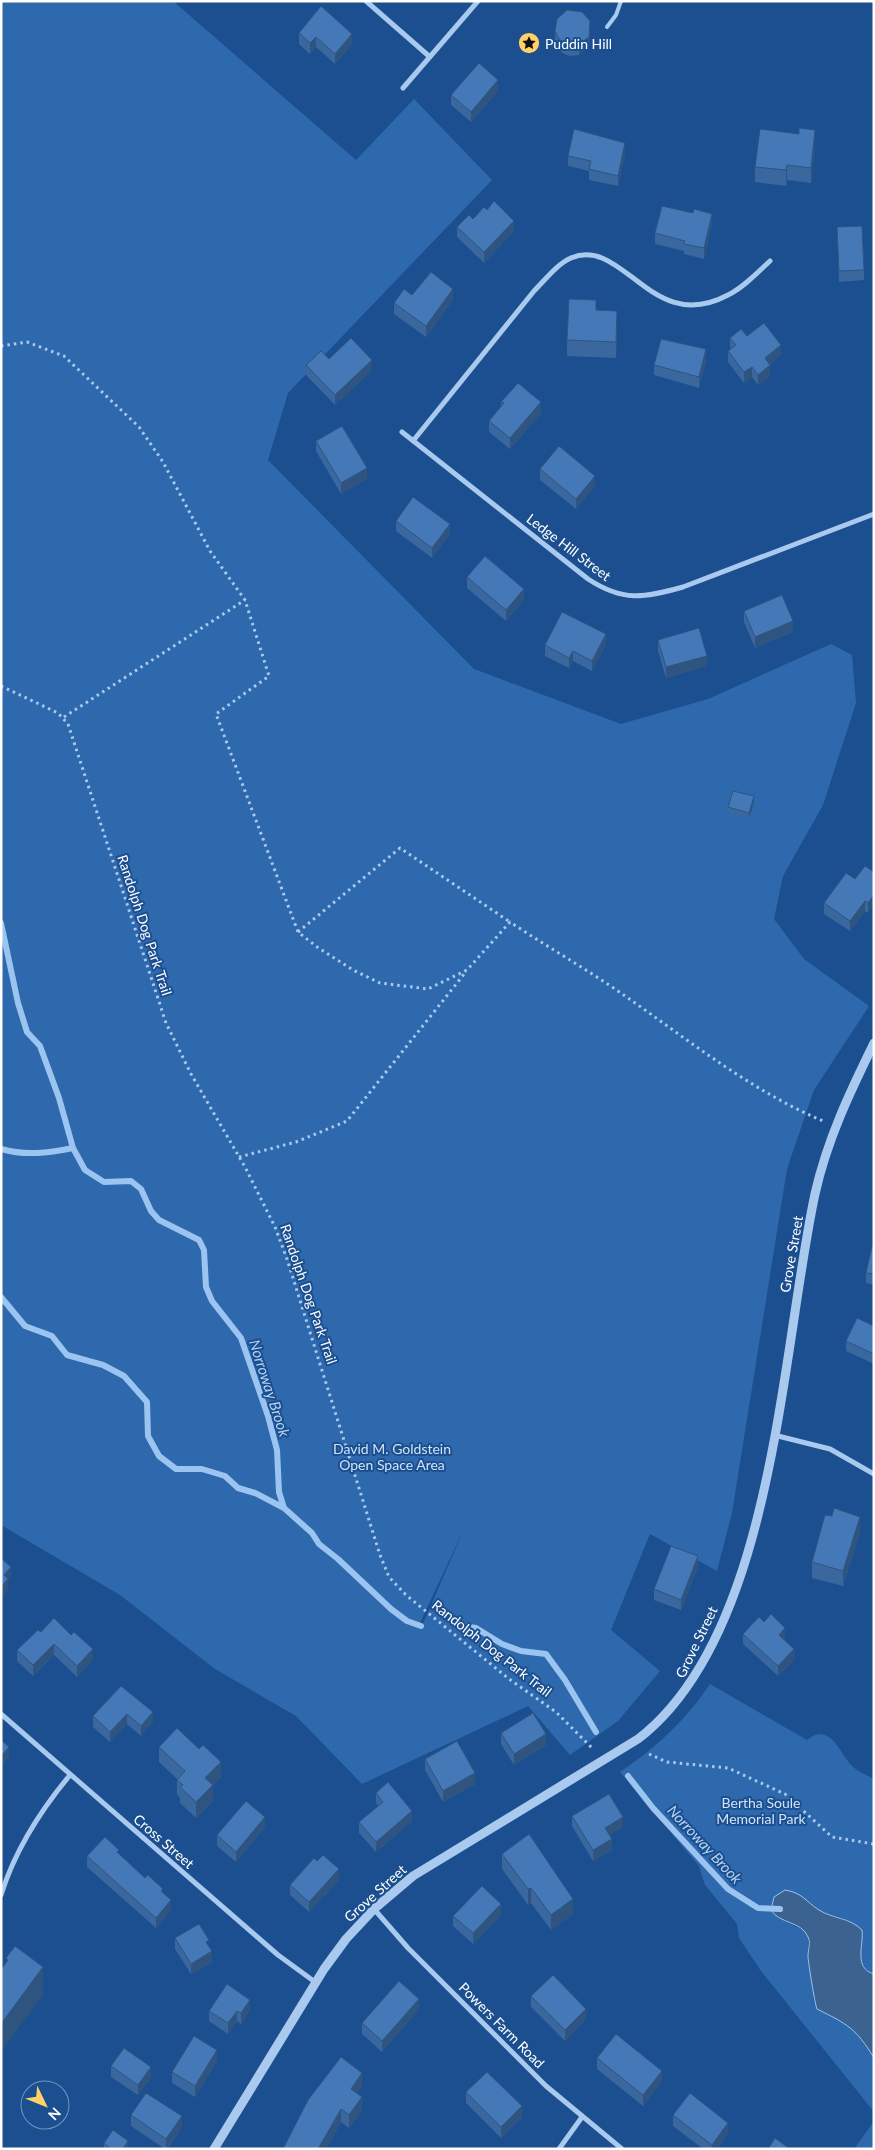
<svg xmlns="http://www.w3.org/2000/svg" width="875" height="2150" viewBox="0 0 875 2150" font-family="Lato,sans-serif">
  <rect width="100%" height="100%" fill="#1b4f8f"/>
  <path fill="#2e69ad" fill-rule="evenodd" d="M1 1H173L356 160 414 99 492 180 288 393 268 460 474 669 621 724 708 699 831 644 852 655 856 703 823 805 783 876 774 919 804 959 869 1006 814 1090 787 1169 732 1513 717 1571 650 1534 611 1630 660 1671 618 1721 570 1755 528 1706 362 1784 296 1716 215 1669 120 1595 1 1525ZM464 1529 422 1626H421L420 1623Z
    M710 1684 807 1740C831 1721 840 1755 853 1767 859 1772 867 1775 874 1779V1974C853 1968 864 1945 862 1930 856 1927 851 1922 845 1919 836 1915 827 1915 819 1910 806 1902 801 1893 785 1890L772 1903 771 1909 780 1919 805 1931 808 1937V1956L815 1990 813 1999 817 2009C839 2020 866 2031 874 2058 875 2070 874 2097 874 2112L761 1971 739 1938 737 1924 705 1885 699 1866 620 1772C657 1747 685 1721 710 1684Z
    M874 2121V2149H854Z"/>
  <path fill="#3c6290" stroke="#9cc4f0" d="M785 1890C803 1893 805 1901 819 1910 833 1919 849 1917 862 1930 864 1945 853 1968 874 1974V2058C856 2028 847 2024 817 2009 815 2005 808 1961 808 1956 808 1949 811 1943 808 1937 802 1921 779 1924 771 1910L774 1897Z"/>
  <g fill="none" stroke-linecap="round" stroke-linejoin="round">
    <path stroke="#9cc4f0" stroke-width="6" d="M1 923 18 1003 27 1032 40 1046 59 1098 73 1148 85 1170 104 1182 131 1181 141 1189 151 1211 159 1220 199 1240 204 1250 206 1287 212 1301 241 1338 268 1416 277 1450 279 1492 284 1508 312 1533 319 1544 338 1559 391 1609 407 1621 421 1626
      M1 1149C26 1156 48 1153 73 1148
      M1 1297 25 1326 52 1336 67 1355 103 1365 124 1376 147 1402 148 1436 159 1456 176 1469H202L225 1476 238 1488 255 1493 284 1508
      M457 1625 476 1628 502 1644 521 1651 546 1654 565 1680 596 1732
      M628 1776 653 1808 728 1889 758 1908 780 1909"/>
    <path stroke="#a9c9ee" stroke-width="3" stroke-dasharray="2.5 4" stroke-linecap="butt" d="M1 346 27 342 64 356 139 427 163 462 210 551 245 600 269 676 216 714 298 932 317 947 353 970 380 983 428 989 467 970 510 922C549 948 590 971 628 998 691 1042 752 1091 823 1121
      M1 686 58 713 68 724 166 1023 191 1074 245 1167 275 1227 287 1259 380 1555 389 1577 406 1595 509 1679 556 1712 594 1750
      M64 717 245 600
      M298 932 400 848 510 922
      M239 1157 296 1142 347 1121 465 973
      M649 1754 667 1762 728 1768 785 1794 832 1837 874 1844"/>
    <path stroke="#a9c9ee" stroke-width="4" d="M607 27 616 15 621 1"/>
    <path stroke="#a9c9ee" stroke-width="5" d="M366 1 430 57
      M403 88 478 1
      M402 432 588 579C623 602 644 598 683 587L874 514
      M413 441 534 291C545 280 557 264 571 258 624 236 651 336 728 295 744 287 757 273 770 261
      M774 1435 830 1449 874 1474
      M1 1714 278 1955 315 1982
      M1 1895C15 1850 40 1811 70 1775
      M374 1909 408 1948 546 2086 622 2149
      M559 2149 582 2117"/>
    <path stroke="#a9c9ee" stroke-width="9" d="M214 2149 324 1969 346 1939 374 1909 413 1876 638 1739C774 1635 781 1352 815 1194 827 1140 850 1092 874 1043"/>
  </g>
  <path fill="#3a679d" d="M555 31 590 32 589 47 579 55 570 56 564 54 559 50 555 41Z
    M299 33 352 44 335 64 316 47 310 54 299 44Z
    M498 91 471 122 451 105V95Z
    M815 146 811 183 787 180 786 186 755 182V167Z
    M625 154 618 186 589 180V171L568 166V156Z
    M473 219 514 231 484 263 457 237V227Z
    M712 224 704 259 684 254V251L655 244V233Z
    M837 227 864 270V280L839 282Z
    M412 295 453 300 426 337 394 314V303Z
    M596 310 617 326 616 358 567 356V340Z
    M747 336 781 355 770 364V376L758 385 752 377 744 383 728 362V351L731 349 730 348V338Z
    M329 359 372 370 335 405 306 375V365Z
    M706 360 699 388 654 375V365Z
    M501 402 541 413 510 449 489 432V421L501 406Z
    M316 441 367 479 341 494 316 451Z
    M540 469 595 486 576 509 540 480Z
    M396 521 450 534 432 558 396 531Z
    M467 577 524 600 506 621 467 588Z
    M744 611 793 632 755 648 744 622Z
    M658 640 707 666 666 678 658 651Z
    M545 645H606L592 671 573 661 569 668 545 656Z
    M754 802 749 818 728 812V807Z
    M874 825V837H873V826Z
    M874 872 868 913 865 911 850 931 824 914V903L855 879Z
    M874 1247V1285L866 1283V1273Z
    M874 1326V1364L846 1351V1341Z
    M860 1533 843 1586 812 1578V1562Z
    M698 1567 681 1610 654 1600V1589Z
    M764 1622 785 1639 784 1640 794 1660 778 1676 743 1644V1634Z
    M41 1632 71 1635 93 1660 77 1677 54 1655 33 1676 17 1661V1650Z
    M121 1686 153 1722 141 1736 127 1724 110 1742 93 1727V1716Z
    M501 1733 546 1745 514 1765 501 1744Z
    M159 1747 221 1777 213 1786V1801L196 1818 180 1803V1798L177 1795V1779L159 1762Z
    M425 1759 475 1784 443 1802 425 1770Z
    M376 1793 412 1821 376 1852 359 1833V1822L378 1806 376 1803Z
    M572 1816 623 1827 609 1835 612 1850 593 1861 572 1826Z
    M265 1827 236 1862 217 1846V1835Z
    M502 1854 573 1914 551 1930 531 1903 528 1905 502 1869Z
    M119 1855 145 1878 171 1910 156 1928 87 1867V1856Z
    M339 1880 309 1912 290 1895V1885Z
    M501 1915 473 1944 453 1926V1916Z
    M175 1938 209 1946 212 1962 191 1974 175 1949Z
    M531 1996 586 2019 565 2041 531 2007Z
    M419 2009 382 2052 362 2034V2023Z
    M250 2010 241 2024 237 2021 228 2034 209 2021V2011Z
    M597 2058 662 2081 643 2106 597 2069Z
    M217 2061 195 2097 172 2083V2072Z
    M111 2066 151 2078 138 2095 111 2077Z
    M362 2086 357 2093 362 2111 349 2128 341 2122 326 2149H283Z
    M466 2092 522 2117 501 2138 466 2103Z
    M131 2115 182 2127 167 2149H165L131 2126Z
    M673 2115 728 2133 717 2149H703L673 2126Z
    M104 2143 128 2146 127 2149H104Z"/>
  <path fill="#305480" d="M590 21 589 47 579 55V44Z
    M352 34V44L335 64V54Z
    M316 37V47L310 54V43Z
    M498 80V91L471 122V112Z
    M815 130V146L811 183V168Z
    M625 143V154L618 186V176Z
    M787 165V180L786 186V170Z
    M712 214V224L704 259V248Z
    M514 221V231L484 263V252Z
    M453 289V300L426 337V326Z
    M617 311V326L616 358V342Z
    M781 345V355L765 369V358Z
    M706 349V360L699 388V377Z
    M372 360V370L335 405V395Z
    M770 365V376L758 385V375Z
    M752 367V377L744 383V372Z
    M541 402V413L510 449V438Z
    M367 468V479L341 494V483Z
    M595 476V486L576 509V499Z
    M450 524V534L432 558V548Z
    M524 589V600L506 621V610Z
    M793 621V632L755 648V637Z
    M606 634V645L592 671V661Z
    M573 651V661L569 668V658Z
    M707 656V666L666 678V667Z
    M754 796V802L749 818V813Z
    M874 895V905L868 913V903Z
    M865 901V911L850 931V921Z
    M860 1517V1533L843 1586V1571Z
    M698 1556V1567L681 1610V1600Z
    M11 1567V1578L8 1581V1590L1 1598V1587L4 1575Z
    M785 1628V1639L779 1646V1635Z
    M54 1644V1655L33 1676V1665Z
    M93 1649V1660L77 1677V1666Z
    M794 1649V1660L778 1676V1666Z
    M153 1712V1722L141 1736V1726Z
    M127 1714V1724L110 1742V1732Z
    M546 1734V1745L514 1765V1754Z
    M9 1747V1757L1 1767V1756Z
    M221 1762V1777L213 1786V1801L196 1818V1802L205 1778Z
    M475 1773V1784L443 1802V1791Z
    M412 1811V1821L376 1852V1842Z
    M265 1817V1827L236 1862V1852Z
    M623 1817V1827L605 1838V1828Z
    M612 1839V1850L593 1861V1850Z
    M339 1869V1880L309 1912V1902Z
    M531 1888V1903L528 1905V1889Z
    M573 1899V1914L551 1930V1915Z
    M171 1900V1910L156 1928V1918Z
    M501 1904V1915L473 1944V1933Z
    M212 1951V1962L191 1974V1964Z
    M43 1967V1995L1 2052V2024Z
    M419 1999V2009L382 2052V2041Z
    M250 2000V2010L241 2024V2013Z
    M586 2009V2019L565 2041V2030Z
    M237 2011V2021L228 2034V2023Z
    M217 2050V2061L195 2097V2086Z
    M151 2067V2078L138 2095V2085Z
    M662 2071V2081L643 2106V2095Z
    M362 2073V2086L351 2102V2089Z
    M362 2097V2111L349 2128V2115Z
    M522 2106V2117L501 2138V2127Z
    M341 2109V2122L326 2149H318Z
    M182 2116V2127L166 2149V2139Z
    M728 2123V2133L717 2149H712V2145Z
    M128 2141V2146L127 2149H123Z"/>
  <path fill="#4478b7" stroke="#305480" d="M321 6 352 34 335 54 316 37 310 43 299 33Z
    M567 10 582 12 590 21 589 37 579 44 570 46 564 43 559 39 555 31 557 19Z
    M479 63 498 80 471 112 451 95Z
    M799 128 815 130 811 168 787 165 786 170 755 167 760 129 799 134Z
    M574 129 625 143 618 176 589 169 591 161 568 156Z
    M494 201 514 221 484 252 457 227 469 215 473 219 484 207 487 210Z
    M662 206 693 213 694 209 712 214 704 248 684 244 685 241 655 233Z
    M862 226 864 270 839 271 837 227Z
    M431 272 453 289 426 326 394 303 404 289 412 295Z
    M569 299 596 300V310L617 311 616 342 567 340Z
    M764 323 781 345 765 358 770 365 758 375 752 367 744 372 728 351 736 345 730 338 741 329 747 336Z
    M351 338 372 360 335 395 306 365 321 351 329 359Z
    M661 339 706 349 699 377 654 365Z
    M518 383 541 402 510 438 489 421 504 403 501 402Z
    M342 426 367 468 341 483 316 441Z
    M559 446 595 476 576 499 540 469Z
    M413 497 450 524 432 548 396 521Z
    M485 556 524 589 506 610 467 577Z
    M782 595 793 621 755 637 744 611Z
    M562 612 606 634 592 661 573 651 569 658 545 645Z
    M699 628 707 656 666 667 658 640Z
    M733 791 754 796 749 813 728 807Z
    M865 866 874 872V895L868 903 865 901 850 921 824 903 846 873 855 879Z
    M872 1246 874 1247V1274L866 1273Z
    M857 1318 874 1326V1354L846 1341Z
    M834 1508 860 1517 843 1571 812 1562 825 1515 832 1516Z
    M671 1546 698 1556 681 1600 654 1589Z
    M1 1558 11 1567 4 1575 8 1579 1 1587Z
    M771 1614 785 1628 779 1635 794 1649 778 1666 743 1634 759 1617 764 1622Z
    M54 1618 71 1635 74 1632 93 1649 77 1666 54 1644 33 1665 17 1650 38 1630 41 1632Z
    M121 1686 153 1712 141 1726 127 1714 110 1732 93 1716Z
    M533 1713 546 1734 514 1754 501 1733Z
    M177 1728 199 1749 203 1745 221 1762 205 1778 213 1785 196 1802 180 1787 183 1785 177 1780 185 1771 159 1747Z
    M1 1740 9 1747 1 1756Z
    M457 1741 475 1773 443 1791 425 1759Z
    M388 1782 412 1811 376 1842 359 1822 383 1802 376 1793Z
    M609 1794 623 1817 605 1828 612 1839 593 1850 572 1816Z
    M246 1801 265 1817 236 1852 217 1835Z
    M529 1834 573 1899 551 1915 531 1888 528 1889 502 1854Z
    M105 1837 119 1850 117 1852 145 1878 148 1875 163 1889 161 1891 171 1900 156 1918 87 1856Z
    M323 1855 339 1869 309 1902 290 1885 314 1858 317 1861Z
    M482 1886 501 1904 473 1933 453 1916Z
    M199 1924 209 1940 206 1942 212 1951 191 1964 175 1938Z
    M15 1946 43 1967 1 2024V1970L8 1960 6 1958Z
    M553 1975 586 2009 565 2030 531 1996Z
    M399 1981 419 1999 382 2041 362 2023Z
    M227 1984 250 2000 241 2013 237 2011 228 2023 209 2011Z
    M616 2034 662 2071 643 2095 597 2058Z
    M194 2036 217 2050 195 2086 172 2072Z
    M124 2048 151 2067 138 2085 111 2066Z
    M341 2057 362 2073 351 2089 362 2097 349 2115 341 2109 318 2149H283L308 2100Z
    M487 2072 522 2106 501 2127 466 2092Z
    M146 2093 182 2116 166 2139 131 2115Z
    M690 2093 728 2123 712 2145 673 2115Z
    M113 2130 128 2141 123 2149H111L104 2143Z
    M775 2138 790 2149H768Z"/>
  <defs>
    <g id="sight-disc" transform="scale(1.125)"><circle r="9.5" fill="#ffd166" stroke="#1b4f8f"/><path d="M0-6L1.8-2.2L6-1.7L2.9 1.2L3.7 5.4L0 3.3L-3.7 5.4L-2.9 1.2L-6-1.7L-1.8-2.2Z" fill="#111"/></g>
  </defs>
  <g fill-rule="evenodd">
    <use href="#sight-disc" x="529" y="43"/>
  </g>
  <g text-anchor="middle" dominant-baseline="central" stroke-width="4" stroke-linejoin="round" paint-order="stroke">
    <g font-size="14" fill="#fff" stroke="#1b4f8f" text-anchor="start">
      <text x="545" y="43">Puddin Hill</text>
    </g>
    <g font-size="14" fill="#fff" stroke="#1b4f8f">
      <text transform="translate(569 547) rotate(37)">Ledge Hill Street</text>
      <text transform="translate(145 925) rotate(72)">Randolph Dog Park Trail</text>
      <text transform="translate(791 1254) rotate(-80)">Grove Street</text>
      <text transform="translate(309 1294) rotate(71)">Randolph Dog Park Trail</text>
      <text transform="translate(696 1642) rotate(-64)">Grove Street</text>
      <text transform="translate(492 1648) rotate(38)">Randolph Dog Park Trail</text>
      <text transform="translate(164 1841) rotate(41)">Cross Street</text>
      <text transform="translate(375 1893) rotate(-42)">Grove Street</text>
      <text transform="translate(502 2025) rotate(45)">Powers Farm Road</text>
    </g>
    <g font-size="14" fill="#cfe3fa" stroke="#1b4f8f">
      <text x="392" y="1448">David M. Goldstein<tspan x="392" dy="16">Open Space Area</tspan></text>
      <text x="761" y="1802">Bertha Soule<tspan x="761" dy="16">Memorial Park</tspan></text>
    </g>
    <g font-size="15" font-style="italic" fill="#b5d3f5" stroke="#1b4f8f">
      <text transform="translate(270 1388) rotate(72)">Norroway Brook</text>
      <text transform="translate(705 1844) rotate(47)">Norroway Brook</text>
    </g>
  </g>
  <rect width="875" height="2150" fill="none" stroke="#ffffff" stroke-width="5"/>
  <g transform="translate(45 2105) rotate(133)"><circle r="24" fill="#1b4f8f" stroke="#7695bc"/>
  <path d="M0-4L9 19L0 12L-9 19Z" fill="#ffd166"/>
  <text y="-8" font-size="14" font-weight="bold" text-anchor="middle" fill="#ffffff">N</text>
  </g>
</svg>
